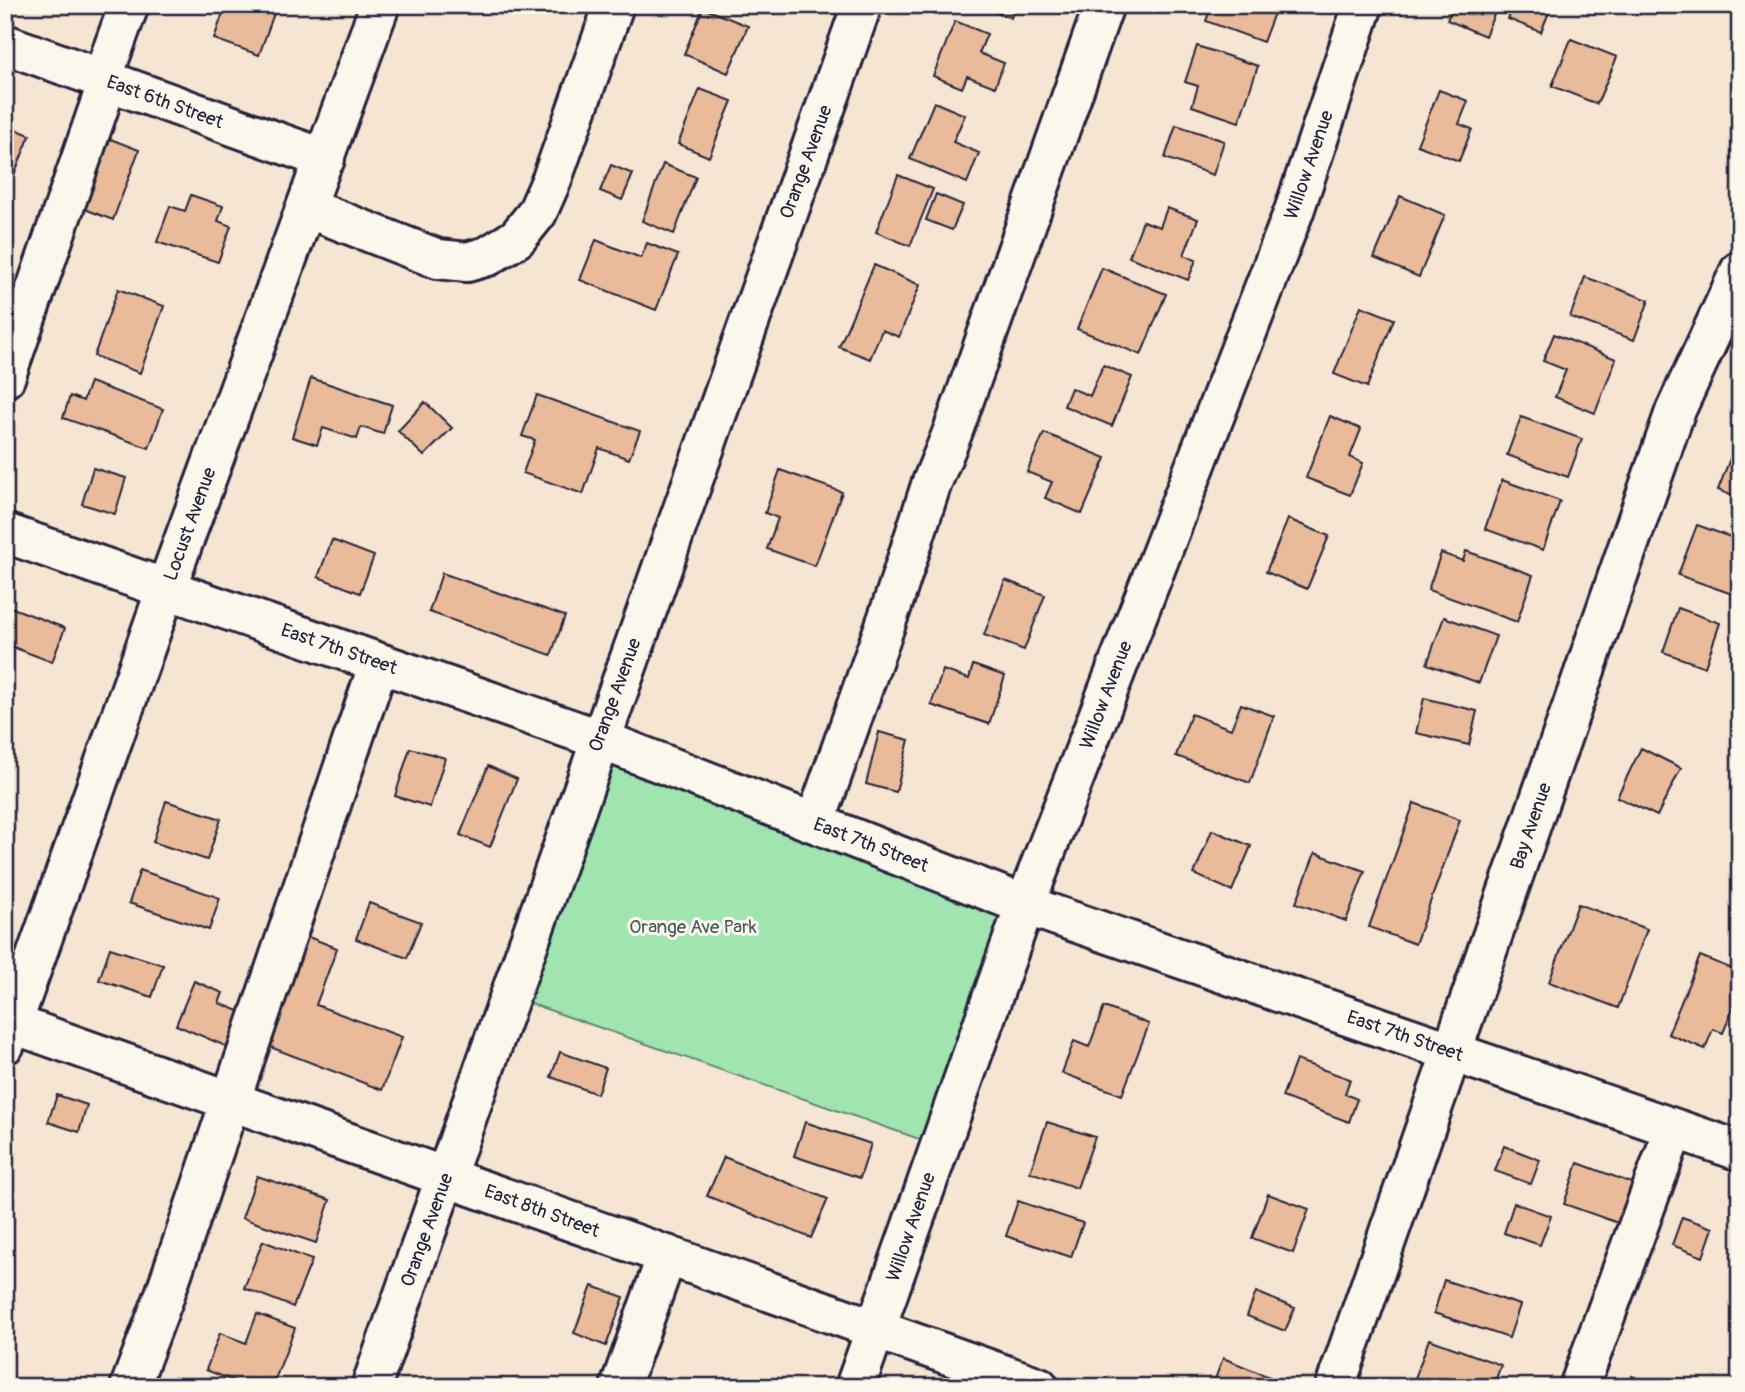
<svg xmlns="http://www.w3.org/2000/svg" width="1745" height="1392" viewBox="0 0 1745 1392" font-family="Pangolin,sans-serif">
  <rect width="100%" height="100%" fill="#f6e5d3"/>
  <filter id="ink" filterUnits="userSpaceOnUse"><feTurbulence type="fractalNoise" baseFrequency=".0143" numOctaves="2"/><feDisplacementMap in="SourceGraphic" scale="14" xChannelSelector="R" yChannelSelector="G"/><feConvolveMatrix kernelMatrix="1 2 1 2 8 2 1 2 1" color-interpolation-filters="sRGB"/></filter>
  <g filter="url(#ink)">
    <path fill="#a0e4af" stroke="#618375" stroke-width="2" d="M613 761 1004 914 922 1140 526 1002Z"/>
    <path fill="#eabb9a" stroke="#22223b" stroke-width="2" d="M219 5H277L259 55 214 39 225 7Z
      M975 5H1015L1011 18Z
      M1212 5H1277L1263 42 1206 21Z
      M1453 5H1498L1485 36 1447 20Z
      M1514 5H1552L1541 32 1508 19Z
      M703 8 748 26 728 73 684 54Z
      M955 21 987 34 979 53 1004 63 995 87 967 76 962 88 933 76Z
      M1571 39 1617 57 1597 104 1552 86Z
      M1197 46 1258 66 1239 122 1192 106 1198 86 1185 82Z
      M700 89 732 101 709 157 678 144Z
      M1439 90 1468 101 1459 124 1472 129 1459 161 1417 145Z
      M934 102 965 115 953 142 979 153 967 183 910 159Z
      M5 125 30 135 14 175 5 172Z
      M1176 125 1224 141 1213 175 1165 158Z
      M100 135 139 150 113 220 74 205Z
      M663 164 696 177 674 234 642 221Z
      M611 165 633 174 622 200 600 191Z
      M898 175 933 189 910 246 876 232Z
      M936 194 963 205 952 230 926 220Z
      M191 195 223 206 218 221 231 226 218 262 157 242 170 206 185 211Z
      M1400 196 1445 215 1419 277 1374 258Z
      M1167 208 1198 219 1184 255 1196 260 1188 280 1129 257 1143 221 1160 227Z
      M596 240 641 258 647 243 678 255 656 310 580 280Z
      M874 265 920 285 899 337 882 330 870 359 839 347Z
      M1102 268 1166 294 1141 355 1077 329Z
      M1585 277 1649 300 1634 340 1570 317Z
      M118 289 164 306 140 373 94 356Z
      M1361 306 1394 319 1367 387 1334 374Z
      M1554 334 1616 359 1595 413 1555 397 1566 370 1543 361Z
      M1103 365 1132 377 1112 426 1064 406 1071 388 1090 396Z
      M311 378 392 405 383 434 361 427 357 439 323 428 317 445 292 437Z
      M90 382 163 409 149 448 63 418 70 396 83 401Z
      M537 395 640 431 629 459 599 448 583 494 523 473 535 440 522 436Z
      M425 402 452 428 424 456 398 431Z
      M1330 416 1361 429 1350 457 1363 463 1350 495 1306 478Z
      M1521 417 1582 439 1568 477 1507 455Z
      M1044 433 1106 458 1082 514 1045 498 1052 482 1027 472Z
      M1739 435H1740V499L1718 490Z
      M93 468 126 478 115 514 82 504Z
      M780 470 842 492 815 566 767 549 778 518 765 513Z
      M1502 480 1560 501 1543 550 1485 529Z
      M1288 519 1329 536 1307 589 1266 572Z
      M1697 525 1739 540 1733 557 1740 559 1738 596 1678 575Z
      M332 540 374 556 360 593 318 577Z
      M1466 551 1533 575 1517 622 1428 590 1441 553 1463 561Z
      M442 573 565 616 551 655 429 612Z
      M1005 580 1045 595 1024 650 984 635Z
      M5 605 65 628 52 662 5 644Z
      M1678 608 1720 623 1705 667 1663 652Z
      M1444 617 1496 636 1479 683 1427 664Z
      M973 665 1005 676 989 724 931 705 943 670 969 679Z
      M1424 698 1477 711 1469 745 1416 733Z
      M1241 704 1274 716 1250 783 1176 756 1191 714 1231 729Z
      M879 732 909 740 896 792 866 784Z
      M410 748 445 758 430 807 395 796Z
      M1641 748 1681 768 1657 816 1617 797Z
      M488 766 517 779 490 847 460 835Z
      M166 801 221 819 207 860 153 842Z
      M1414 803 1460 820 1415 944 1369 927Z
      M1212 830 1251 846 1232 891 1194 874Z
      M1315 853 1365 871 1346 921 1296 903Z
      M140 870 220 898 209 930 129 903Z
      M369 903 421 922 407 958 356 939Z
      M1578 904 1647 929 1618 1008 1549 982Z
      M298 933 337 948 316 1005 402 1037 382 1090 257 1042Z
      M110 948 163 965 152 997 99 980Z
      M1700 956 1740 972V991L1723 1033 1713 1029 1705 1049 1668 1034Z
      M194 981 223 993 219 1003 244 1013 230 1048 176 1025Z
      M1104 1007 1149 1024 1122 1095 1062 1073 1074 1041 1089 1047Z
      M560 1052 606 1068 597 1094 551 1077Z
      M1296 1060 1350 1079 1345 1094 1357 1099 1349 1122 1282 1097Z
      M57 1095 87 1105 79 1132 48 1122Z
      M805 1122 871 1144 860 1178 794 1156Z
      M1047 1122 1095 1137 1077 1188 1030 1172Z
      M1504 1146 1540 1160 1531 1184 1495 1171Z
      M724 1157 828 1199 811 1238 707 1196Z
      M1578 1163 1632 1183 1618 1223 1564 1204Z
      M257 1176 330 1200 316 1243 242 1218Z
      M1268 1194 1309 1209 1293 1253 1252 1238Z
      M1018 1201 1083 1223 1071 1257 1006 1236Z
      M1514 1203 1551 1216 1540 1245 1504 1233Z
      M1682 1217 1713 1228 1703 1257 1672 1245Z
      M263 1241 312 1260 293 1307 244 1288Z
      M1444 1280 1520 1305 1509 1338 1434 1313Z
      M592 1286 624 1297 606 1346 574 1333Z
      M1256 1292 1295 1308 1285 1331 1247 1316Z
      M257 1314 295 1328 272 1387H249L206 1370 220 1333 246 1343Z
      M1429 1339 1501 1365 1493 1387H1412Z
      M1223 1358 1277 1380 1274 1387H1212Z
      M1632 1376 1659 1387H1628Z"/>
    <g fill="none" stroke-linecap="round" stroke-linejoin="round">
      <g stroke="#22223b" stroke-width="44">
        <path id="minor" d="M5 44 325 159
          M102 79 129 5
          M307 208 438 259 467 262 488 256 517 238 537 213 552 179 614 5
          M5 378 108 81
          M5 533 599 739 1025 905 1740 1151
          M815 823 893 603 931 485 953 431 1104 5
          M5 1021 1039 1387
          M5 1044 166 589 380 5
          M130 1387 164 1297 379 663
          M371 1387 862 5
          M620 1387 667 1255
          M855 1387 1025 905 1294 211 1363 5
          M1335 1387 1675 412 1740 271
          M1579 1387 1674 1129"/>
      </g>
      <use href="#minor" stroke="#fbf7ec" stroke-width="38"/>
    </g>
  </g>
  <g text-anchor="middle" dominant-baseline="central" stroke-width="6" stroke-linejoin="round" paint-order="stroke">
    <g font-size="19" fill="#22223b" stroke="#fbf7ec">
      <text transform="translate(165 102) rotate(20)">East 6th Street</text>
      <text transform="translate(806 162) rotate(-70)">Orange Avenue</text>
      <text transform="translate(1309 165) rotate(-71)">Willow Avenue</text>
      <text transform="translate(190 524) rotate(-70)">Locust Avenue</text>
      <text transform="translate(339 649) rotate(19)">East 7th Street</text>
      <text transform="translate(615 695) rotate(-70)">Orange Avenue</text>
      <text transform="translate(1106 695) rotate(-69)">Willow Avenue</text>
      <text transform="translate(1531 826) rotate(-71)">Bay Avenue</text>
      <text transform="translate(871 845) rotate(21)">East 7th Street</text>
      <text transform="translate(1405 1036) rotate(19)">East 7th Street</text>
      <text transform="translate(542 1211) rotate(20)">East 8th Street</text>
      <text transform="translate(911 1227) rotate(-71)">Willow Avenue</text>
      <text transform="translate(427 1230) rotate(-70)">Orange Avenue</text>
    </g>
    <g font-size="19" fill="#485c5e" stroke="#fbf7ec">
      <text x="693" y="927">Orange Ave Park</text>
    </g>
  </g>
  <rect width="1745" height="1392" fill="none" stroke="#fbf7ec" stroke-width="28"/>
  <rect x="14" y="14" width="1717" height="1364" fill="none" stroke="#22223b" stroke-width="2.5" filter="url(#ink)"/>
</svg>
